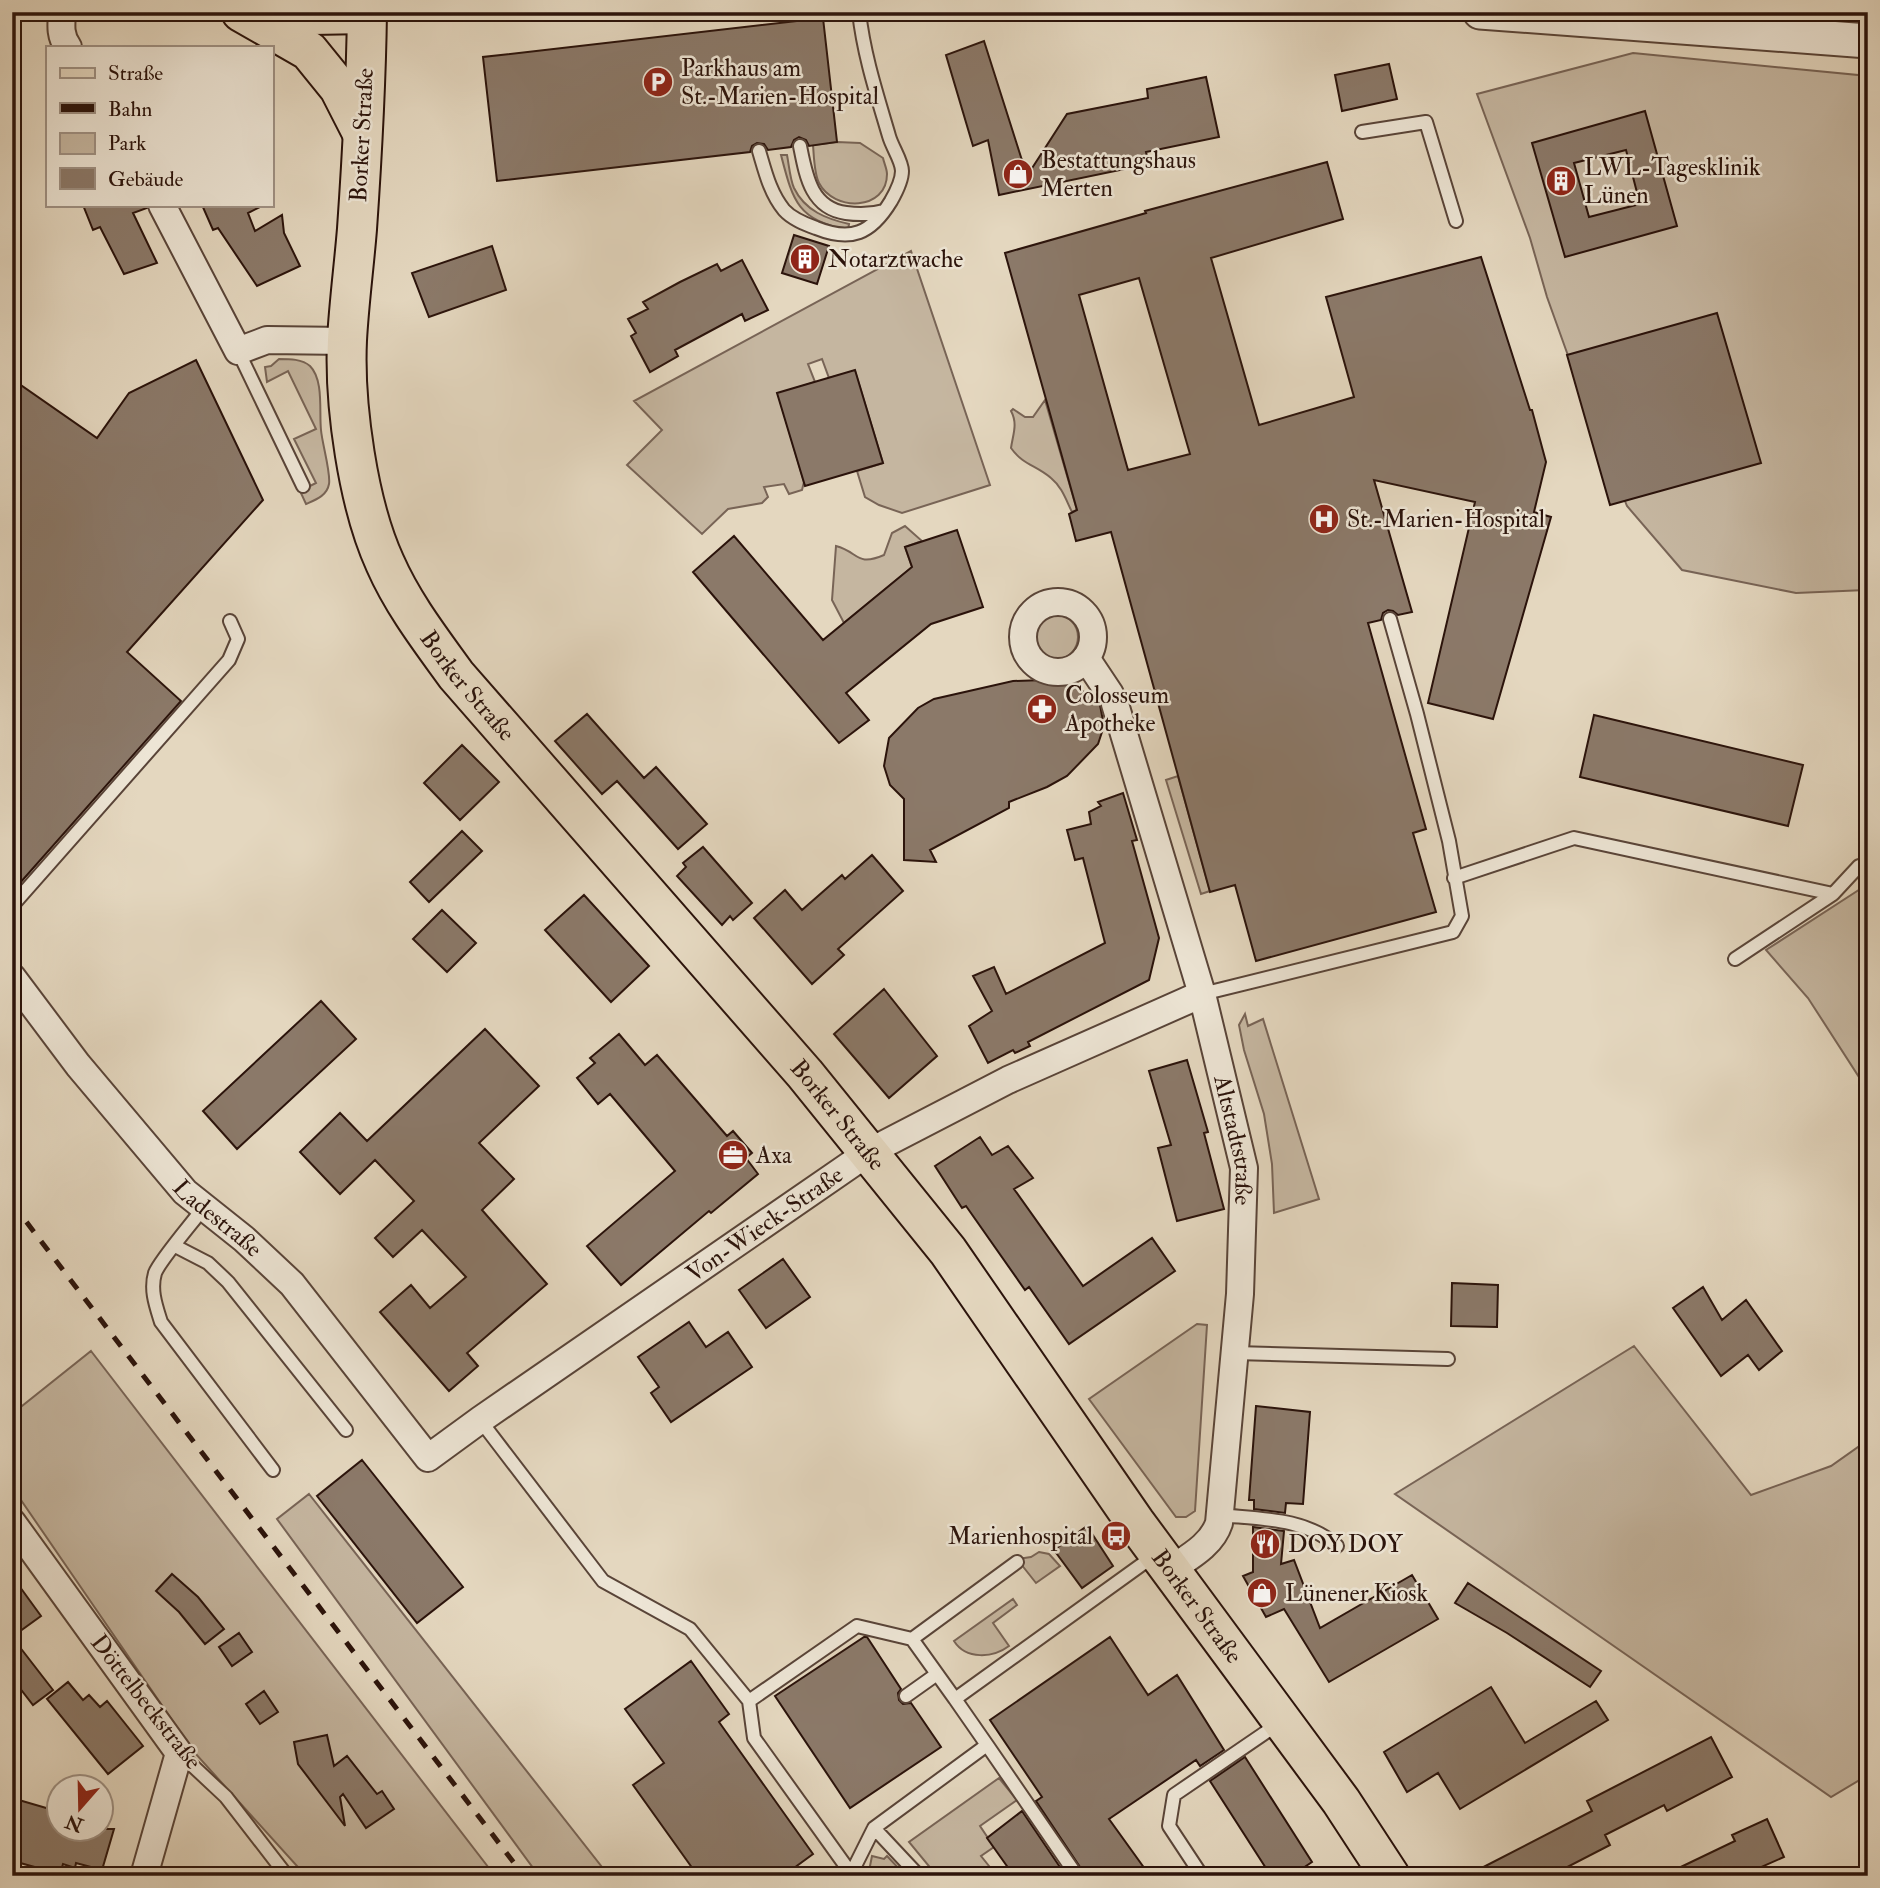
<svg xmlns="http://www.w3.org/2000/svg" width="1880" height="1888" viewBox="0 0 1880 1888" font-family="'IM FELL Double Pica',serif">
  <rect width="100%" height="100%" fill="#e4d7bf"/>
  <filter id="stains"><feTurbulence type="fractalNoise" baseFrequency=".00286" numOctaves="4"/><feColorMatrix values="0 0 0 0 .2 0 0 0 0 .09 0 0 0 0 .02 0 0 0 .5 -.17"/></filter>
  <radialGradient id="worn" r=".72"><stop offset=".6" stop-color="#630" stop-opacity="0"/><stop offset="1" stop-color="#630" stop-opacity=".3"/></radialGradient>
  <path fill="#c5b6a0" stroke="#786456" stroke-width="2" d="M1633 53 1868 76V589L1866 590 1796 593 1682 570 1627 506 1580 389 1547 297 1530 238 1477 94Z
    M837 142 860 143 883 158C884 163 887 169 887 174 887 211 834 212 819 183 814 173 814 156 813 145Z
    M781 155H787C789 165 790 179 794 188 805 211 827 219 849 224L848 230C797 220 793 201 781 155Z
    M911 251 990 485 902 513 879 505 865 497 857 471 883 463 855 371 829 378 822 359 808 364 815 382 778 394 804 482 802 490 789 494 784 484 764 487 768 497 762 503 728 509 702 534 627 465 662 430 634 401Z
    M279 359C290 359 302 359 310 366 324 380 319 412 321 430 322 443 331 473 329 484 327 496 315 500 306 504L300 491 316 483 294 439 316 429 288 371 267 382 265 367 271 366Z
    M1045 400 1077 510 1072 512C1066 500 1062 487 1051 478 1036 465 1023 465 1011 448 1013 434 1018 424 1011 411L1013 409 1025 417H1033Z
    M905 526 922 541 905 547 912 567 844 623 832 600 836 546C859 552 856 567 884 555L892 533Z
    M1032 637a23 23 0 1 1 46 0a23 23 0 1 1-46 0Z
    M1178 776 1210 891 1201 894 1166 780Z
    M1868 884V1091L1808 998 1766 950Z
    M1245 1014 1248 1026 1263 1019 1319 1199 1274 1213 1272 1164 1264 1114 1244 1050 1239 1025Z
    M1197 1324 1207 1325 1195 1511 1186 1517H1176L1089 1399Z
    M1634 1346 1751 1495 1831 1466 1868 1440V1775L1831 1797 1395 1494Z
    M91 1351 495 1876H306L194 1752 12 1487V1414Z
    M309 1494 609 1876H539L277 1519Z
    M1039 1552 1049 1554 1060 1566 1036 1583 1017 1559 1031 1557Z
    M1013 1599 1017 1605 993 1623 1009 1646C993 1658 966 1660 954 1641Z
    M999 1778 1017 1800 980 1826 994 1847 981 1856 997 1876H937L909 1842Z
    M872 1856 884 1859 887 1856 906 1876H868Z"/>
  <path fill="#8b7969" stroke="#2b130b" stroke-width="2" fill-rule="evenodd" d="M823 18 837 142 809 146 806 140 799 137 794 140 791 147 768 150 764 144 757 143 752 146 750 152 497 181 483 57Z
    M984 41 1027 176 1067 114 1148 98 1147 89 1206 77 1219 137 1146 152 1149 164 999 195 988 140 973 146 946 55Z
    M1389 64 1397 99 1342 111 1335 75Z
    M1645 111 1677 226 1565 257 1532 143ZM1626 150 1640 204 1589 217 1574 163Z
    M1327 162 1343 219 1211 258 1259 425 1354 397 1326 297 1481 257 1530 410H1532L1546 462 1534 512 1551 517 1493 719 1428 703 1475 502 1374 480 1412 612 1398 615 1393 611 1388 610 1383 613 1381 620 1368 623 1426 829 1413 833 1436 912 1256 961 1235 885 1210 892 1111 532 1076 541 1069 514 1077 510 1005 253 1146 213 1145 211ZM1139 278 1190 454 1128 470 1079 295Z
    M83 205H146L147 208 133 213 157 263 124 274 100 227 93 230Z
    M202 205H264L248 213 255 231 282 215 284 233 300 266 257 286 218 228 213 230Z
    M794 235 829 246 817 284 782 273Z
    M492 246 506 290 429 317 412 273Z
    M742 260 768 310 745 321 742 314 675 350 678 356 650 372 631 336 636 333 628 319 648 309 643 302 680 282 717 264 721 271Z
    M1717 313 1761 463 1610 505 1567 355Z
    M196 360 263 500 127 652 181 701 12 892V379L97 438 129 393Z
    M855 370 883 463 805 486 777 393Z
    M957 530 983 607 931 624 846 693 869 720 839 743 693 572 734 536 823 640 912 567 905 547Z
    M1044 680 1072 685 1093 697 1100 705 1104 726 1098 744 1067 776 1047 787 1009 802V808L930 850 936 862 904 860V799L890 785 884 766 889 738 918 708 934 699 1013 681Z
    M587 714 644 778 656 767 707 824 678 849 617 781 602 794 555 741Z
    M1594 715 1803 765 1788 826 1580 777Z
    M462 745 499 782 460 820 424 783Z
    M1123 793 1137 840 1132 841 1159 938 1149 980 1028 1042 1030 1046 1015 1053 1013 1050 988 1063 969 1026 992 1011 973 976 994 967 1006 994 1105 943 1083 858 1075 860 1067 830 1091 824 1089 812 1101 806 1098 802Z
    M462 831 482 851 429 902 410 882Z
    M703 847 752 903 733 920 730 916 722 925 677 876 686 867 683 863Z
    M872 855 903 891 838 949 844 955 812 984 754 918 785 890 802 910 842 875 845 879Z
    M584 895 649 966 611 1002 545 930Z
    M442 910 476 943 447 972 413 939Z
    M884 989 937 1056 889 1098 834 1034Z
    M321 1001 356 1039 237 1149 203 1111Z
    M485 1029 539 1086 479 1143 514 1179 482 1210 547 1284 467 1353 478 1366 449 1391 380 1312 411 1285 430 1308 466 1277 422 1230 393 1257 375 1238 414 1201 375 1160 340 1194 300 1152 340 1113 367 1141Z
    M619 1034 645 1065 657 1055 727 1136 733 1131 752 1153 746 1158 758 1174 711 1213 709 1211 621 1285 587 1246 675 1171 610 1094 598 1104 577 1078 595 1063 590 1058Z
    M1187 1060 1208 1132 1204 1133 1224 1209 1177 1221 1158 1148 1171 1145 1149 1071Z
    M980 1137 992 1155 1008 1146 1033 1178 1014 1189 1083 1286 1152 1238 1175 1271 1069 1344 1029 1287 1025 1290 966 1206 962 1208 935 1166Z
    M783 1259 810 1297 766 1328 739 1290Z
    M1452 1283 1498 1285 1497 1327 1451 1326Z
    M1703 1287 1722 1320 1746 1300 1782 1351 1759 1370 1748 1355 1721 1376 1673 1308Z
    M689 1322 706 1347 728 1332 752 1367 671 1422 651 1393 659 1387 638 1357Z
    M1256 1406 1310 1412 1303 1504 1286 1503 1285 1513 1254 1509V1500H1249Z
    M362 1460 463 1587 417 1623 317 1496Z
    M1087 1526 1113 1566 1082 1588 1054 1550Z
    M1253 1527 1284 1531 1281 1564 1294 1560 1320 1628 1412 1575 1438 1619 1329 1682 1284 1609 1266 1617 1243 1576 1253 1572Z
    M172 1574 198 1597 224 1629 205 1644 179 1612 156 1591Z
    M12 1576 41 1616 12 1637 53 1690 33 1705 12 1678Z
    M1468 1583 1601 1671 1590 1687 1507 1633 1455 1603Z
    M239 1633 252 1652 232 1666 219 1647Z
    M864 1637H867L901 1689 898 1693 899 1700 903 1704 911 1703 941 1747 850 1808 775 1696Z
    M1110 1637 1148 1695 1177 1675 1224 1750 1200 1766 1196 1760 1109 1819 1150 1876H1086L1036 1801 1042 1797 990 1720Z
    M691 1661 729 1714 719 1722 813 1854 783 1876H698L633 1785 664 1763 625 1709Z
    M68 1682 83 1700 89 1695 100 1707 107 1701 143 1746 108 1774 47 1699Z
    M1491 1687 1525 1743 1596 1701 1608 1720 1460 1809 1438 1773 1407 1792 1384 1752Z
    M264 1691 278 1712 260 1724 246 1704Z
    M327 1735 334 1766 347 1756 377 1794 382 1791 394 1809 366 1828 343 1794 340 1797 345 1826 298 1764 294 1742Z
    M1711 1737 1732 1777 1667 1811 1664 1805 1605 1835 1610 1845 1550 1876H1466L1592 1811 1587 1801Z
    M1245 1757 1312 1862 1291 1876H1271L1210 1781Z
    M12 1798 60 1812V1829H114L102 1870 76 1863 75 1868 63 1864 60 1874 13 1861 16 1851 12 1850Z
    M1022 1811 1066 1876H1014L987 1838Z
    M1767 1819 1784 1857 1741 1876H1662L1735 1841 1732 1835Z"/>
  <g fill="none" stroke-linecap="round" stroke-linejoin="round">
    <g stroke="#594438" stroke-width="16">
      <path id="service" d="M1362 132 1426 122 1456 221
        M800 146C806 176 811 208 846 213 860 215 870 215 884 211
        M759 151C765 171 770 193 784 210 792 219 805 224 816 228 851 242 871 234 891 201 895 194 902 180 902 171 902 161 892 147 889 136 877 95 864 56 859 12
        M238 351 303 486
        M1454 878 1574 838 1833 894 1859 866 1868 864
        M12 906 229 660 238 639 230 621
        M1735 959 1833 894
        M1202 994 1453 932 1462 916 1449 841 1417 714 1390 619
        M204 1207C194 1221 160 1260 155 1273 150 1290 156 1306 161 1322L273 1470
        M175 1246 208 1263 228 1282 346 1430
        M1235 1353 1448 1359
        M480 1420 603 1581 690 1629 749 1701 754 1738 850 1872 845 1876
        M1220 1515C1260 1519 1306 1518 1337 1546
        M912 1639 1017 1562
        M906 1696 937 1674
        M749 1701 857 1626 912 1639 955 1699
        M987 1745 1077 1876
        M179 1753 226 1797 287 1876
        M874 1828 919 1876
        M850 1876 874 1828 987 1745 955 1699 1155 1555
        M1202 1876 1169 1826 1174 1795 1278 1724"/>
    </g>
    <g stroke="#594438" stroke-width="30">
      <g id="minor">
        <path d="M62 12C61 26 60 36 68 47"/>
        <path d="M162 205 238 351 267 340 347 341"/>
        <circle cx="1058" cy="637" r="35"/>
        <path d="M1086 658 1110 694"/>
        <path id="s1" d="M1115 704 1202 994 1244 1168 1240 1294 1219 1523C1212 1545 1189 1557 1170 1570"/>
        <path id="s2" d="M12 977 78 1065 185 1192 244 1239 292 1284 428 1458 480 1420 869 1152 1008 1080 1202 994"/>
        <path d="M12 1522 179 1753 144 1876"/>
      </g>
    </g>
    <g stroke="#594438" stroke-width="37">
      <path id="tertiary" d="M1480 12 1868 41"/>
    </g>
    <g stroke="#2b130b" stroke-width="42">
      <g id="primary">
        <path d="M241 12 309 51 339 88 362 133"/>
        <path d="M247 12 312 15 367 14"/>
        <path id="s3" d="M367 12C366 85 362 157 357 229 354 266 349 303 347 340 344 405 358 504 385 563 403 604 430 639 456 675L805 1074 948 1251 1135 1522 1341 1801 1390 1876"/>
      </g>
    </g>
    <use href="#service" stroke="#ede5d5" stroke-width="12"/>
    <use href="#minor" stroke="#ede5d5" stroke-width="26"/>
    <use href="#tertiary" stroke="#ede5d5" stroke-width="33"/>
    <use href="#primary" stroke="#e4d7bf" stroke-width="38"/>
    <path stroke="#2b130b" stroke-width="5" stroke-dasharray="12 12" stroke-linecap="butt" d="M12 1203 524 1876"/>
  </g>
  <defs>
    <g id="parking-disc" transform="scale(1.575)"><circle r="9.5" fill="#8f2418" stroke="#ede5d5"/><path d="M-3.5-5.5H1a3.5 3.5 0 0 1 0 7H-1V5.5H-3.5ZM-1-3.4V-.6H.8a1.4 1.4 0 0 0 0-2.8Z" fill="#fff"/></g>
    <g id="shop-disc" transform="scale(1.575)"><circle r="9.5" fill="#8f2418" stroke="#ede5d5"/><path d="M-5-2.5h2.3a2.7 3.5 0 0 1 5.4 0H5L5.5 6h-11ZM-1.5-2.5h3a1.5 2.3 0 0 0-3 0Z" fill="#fff"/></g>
    <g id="building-disc" transform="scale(1.575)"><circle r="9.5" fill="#8f2418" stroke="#ede5d5"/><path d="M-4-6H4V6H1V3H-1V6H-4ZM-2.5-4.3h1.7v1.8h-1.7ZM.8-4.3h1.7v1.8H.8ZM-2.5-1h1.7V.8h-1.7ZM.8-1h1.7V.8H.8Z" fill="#fff"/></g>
    <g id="hospital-disc" transform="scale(1.575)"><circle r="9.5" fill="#8f2418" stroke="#ede5d5"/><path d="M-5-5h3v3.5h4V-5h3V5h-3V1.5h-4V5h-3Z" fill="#fff"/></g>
    <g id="pharmacy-disc" transform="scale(1.575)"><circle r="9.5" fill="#8f2418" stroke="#ede5d5"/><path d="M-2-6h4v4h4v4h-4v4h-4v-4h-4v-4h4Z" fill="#fff"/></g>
    <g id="office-disc" transform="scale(1.575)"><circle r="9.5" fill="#8f2418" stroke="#ede5d5"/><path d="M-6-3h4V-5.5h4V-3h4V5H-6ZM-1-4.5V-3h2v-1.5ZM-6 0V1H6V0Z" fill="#fff"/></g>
    <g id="bus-disc" transform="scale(1.575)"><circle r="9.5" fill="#8f2418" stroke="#ede5d5"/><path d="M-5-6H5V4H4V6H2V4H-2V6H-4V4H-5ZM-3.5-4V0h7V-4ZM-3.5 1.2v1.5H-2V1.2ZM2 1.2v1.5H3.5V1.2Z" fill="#fff"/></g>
    <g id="restaurant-disc" transform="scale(1.575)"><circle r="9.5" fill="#8f2418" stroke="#ede5d5"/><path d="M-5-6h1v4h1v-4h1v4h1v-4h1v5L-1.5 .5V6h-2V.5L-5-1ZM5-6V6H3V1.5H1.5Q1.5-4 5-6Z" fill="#fff"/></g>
  </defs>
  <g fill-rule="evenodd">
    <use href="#parking-disc" x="658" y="82"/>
    <use href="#shop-disc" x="1018" y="174"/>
    <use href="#building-disc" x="1561" y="181"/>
    <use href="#building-disc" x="805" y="259"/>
    <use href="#hospital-disc" x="1324" y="519"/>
    <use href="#pharmacy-disc" x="1042" y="709"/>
    <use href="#office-disc" x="733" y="1155"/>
    <use href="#bus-disc" x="1116" y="1536"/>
    <use href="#restaurant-disc" x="1265" y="1544"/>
    <use href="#shop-disc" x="1262" y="1593"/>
  </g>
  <g text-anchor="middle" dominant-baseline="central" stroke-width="5" stroke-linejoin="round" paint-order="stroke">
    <g font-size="24" fill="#2b130b" stroke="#ede5d5" text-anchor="start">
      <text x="681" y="68">Parkhaus am<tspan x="681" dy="28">St.-Marien-Hospital</tspan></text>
      <text x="1041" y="160">Bestattungshaus<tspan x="1041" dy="28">Merten</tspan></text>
      <text x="1584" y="167">LWL-Tagesklinik<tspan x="1584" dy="28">Lünen</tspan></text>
      <text x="828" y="259">Notarztwache</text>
      <text x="1347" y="519">St.-Marien-Hospital</text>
      <text x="1065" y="695">Colosseum<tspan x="1065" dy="28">Apotheke</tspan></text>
      <text x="756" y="1155">Axa</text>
      <text x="1093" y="1536" text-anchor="end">Marienhospital</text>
      <text x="1288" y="1544">DOY DOY</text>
      <text x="1285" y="1593">Lünener Kiosk</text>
    </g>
    <g font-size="24" fill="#2b130b" stroke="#ede5d5">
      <text transform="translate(362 135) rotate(-87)">Borker Straße</text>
      <text stroke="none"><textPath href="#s3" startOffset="705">Borker Straße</textPath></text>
      <text stroke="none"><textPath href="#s3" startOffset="1272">Borker Straße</textPath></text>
      <text stroke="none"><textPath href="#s1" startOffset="453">Altstadtstraße</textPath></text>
      <text stroke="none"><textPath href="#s2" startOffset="318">Ladestraße</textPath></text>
      <text stroke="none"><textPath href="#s2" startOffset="1048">Von-Wieck-Straße</textPath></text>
      <text stroke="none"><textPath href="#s3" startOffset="1881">Borker Straße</textPath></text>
      <text transform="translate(146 1702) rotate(52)">Döttelbeckstraße</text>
    </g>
  </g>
  <rect width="1880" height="1888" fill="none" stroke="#e4d7bf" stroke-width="42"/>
  <rect x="14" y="14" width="1852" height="1860" fill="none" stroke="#2b130b" stroke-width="3.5"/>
  <rect x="21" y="21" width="1838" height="1846" fill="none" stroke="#2b130b" stroke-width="2"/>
  <rect x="46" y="46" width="228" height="161" fill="#ede5d5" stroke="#9f9184" stroke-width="2"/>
  <rect x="60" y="68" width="35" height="10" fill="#e4d7bf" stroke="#9f9184" stroke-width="2"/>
  <text x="108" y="80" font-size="21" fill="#2b130b">Straße</text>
  <rect x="60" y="103" width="35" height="10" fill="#2b130b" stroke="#9f9184" stroke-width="2"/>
  <text x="108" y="116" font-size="21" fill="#2b130b">Bahn</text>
  <rect x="60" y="133" width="35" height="21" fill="#c5b6a0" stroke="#9f9184" stroke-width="2"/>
  <text x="108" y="150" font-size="21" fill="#2b130b">Park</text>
  <rect x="60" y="168" width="35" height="21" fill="#8b7969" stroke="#9f9184" stroke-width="2"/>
  <text x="108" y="186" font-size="21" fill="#2b130b">Gebäude</text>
  <g transform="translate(80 1808) rotate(200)"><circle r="33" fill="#ede5d5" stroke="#9f9184" stroke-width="2"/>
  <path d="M0-5L12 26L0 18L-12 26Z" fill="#8f2418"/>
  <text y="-10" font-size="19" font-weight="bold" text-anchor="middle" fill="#2b130b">N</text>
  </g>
  <rect width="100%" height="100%" filter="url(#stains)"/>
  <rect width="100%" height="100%" fill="url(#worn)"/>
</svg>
